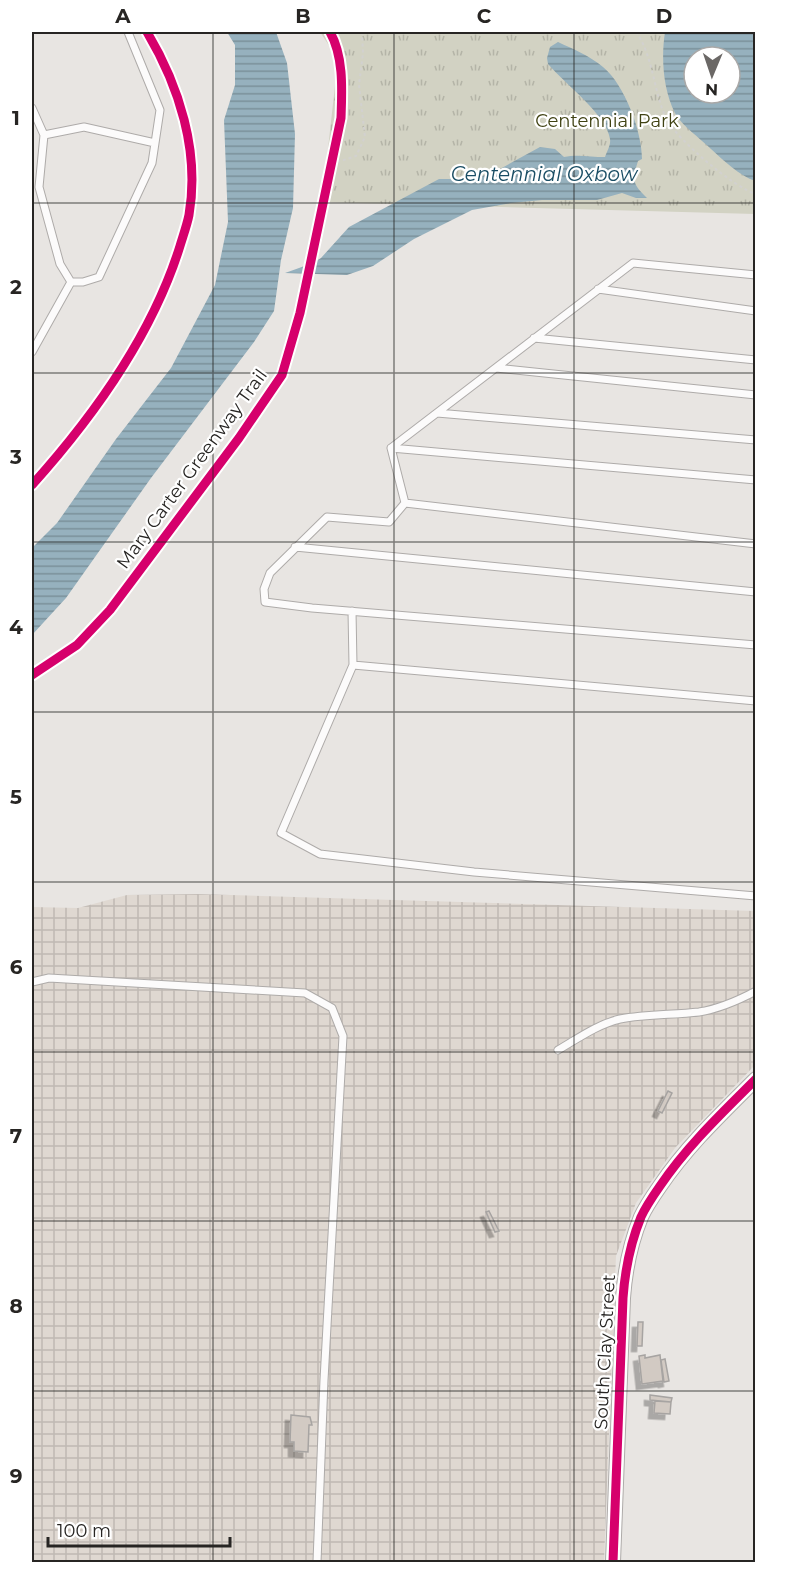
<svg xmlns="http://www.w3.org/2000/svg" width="787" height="1594" viewBox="0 0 787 1594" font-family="Montserrat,sans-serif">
  <defs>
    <pattern id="industrial-grid" width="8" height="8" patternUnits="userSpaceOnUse" patternTransform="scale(1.5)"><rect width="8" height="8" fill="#dfd8d1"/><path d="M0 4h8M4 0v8" fill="none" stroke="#bfb9b3"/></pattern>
    <pattern id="grass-tufts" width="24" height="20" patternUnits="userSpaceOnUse" patternTransform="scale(1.5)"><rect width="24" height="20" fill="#d2d2c3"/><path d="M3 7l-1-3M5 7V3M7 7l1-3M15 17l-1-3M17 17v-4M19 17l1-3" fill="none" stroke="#b4b4a7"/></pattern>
    <pattern id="water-rules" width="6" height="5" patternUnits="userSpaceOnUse" patternTransform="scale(1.5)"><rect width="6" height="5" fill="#96b1be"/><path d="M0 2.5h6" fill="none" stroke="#7a909a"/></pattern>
    <filter id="shadow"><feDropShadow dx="-5.5" dy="5.5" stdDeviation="0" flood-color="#0004"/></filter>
  </defs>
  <rect width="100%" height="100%" fill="#e8e5e2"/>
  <path fill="url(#industrial-grid)" d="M197 894 755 911V1065L675 1148 636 1203 616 1256 604 1562H32V907L78 908 127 895Z"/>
  <path fill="url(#grass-tufts)" fill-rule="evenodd" d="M320 32H755V214L322 202 338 59ZM694 57H730V93H694Z"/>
  <path fill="url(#water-rules)" fill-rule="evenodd" d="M227 32H276L287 63 295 134 293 208 281 260 274 311 254 342 151 478 66 598 32 635V548L57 523 116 439 171 368 215 285 228 222 224 120 235 85V45Z
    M665 32H755V181C739 175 724 161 711 149 701 139 680 124 675 113 663 89 661 58 665 32ZM694 57H730V93H694Z
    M558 42C573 49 590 56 603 67 625 85 642 132 642 159L638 161C632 181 632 183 647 198H636L622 193 597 200H542L511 203 472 210 414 239 373 266 347 275 285 273 313 263 321 258 349 227 439 179H474L500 169 540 147 555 149 564 157C577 154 591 157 605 157 607 151 611 145 610 139 607 115 565 84 548 64L547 58 550 47Z"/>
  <path fill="#d2cac3" stroke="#a7a4a2" stroke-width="1.5" filter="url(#shadow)" d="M668 1091 672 1093 662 1113 658 1111Z
    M489 1211 499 1231 495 1232 486 1212Z
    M638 1322H643L642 1346H637Z
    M645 1355V1358L660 1355 663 1381 642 1384 639 1356Z
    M665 1359 669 1381 664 1382 661 1360Z
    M650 1395 672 1398 671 1402 650 1400Z
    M655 1401 671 1402 670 1414 654 1413Z
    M291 1415 310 1417 312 1425H309L308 1452 294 1451V1442H290Z"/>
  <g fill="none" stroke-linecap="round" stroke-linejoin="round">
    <g stroke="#aeaba9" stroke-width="9">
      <path id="service" d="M32 108 44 135 39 187 60 264 71 282H83L99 277 152 163 160 110 128 32
        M44 135 84 127 155 143
        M756 275 633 263 391 448 405 503 389 522 327 517 270 573 264 589 265 602 312 608 756 645
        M598 289 756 311
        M534 338 756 360
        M32 352 71 282
        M496 368 756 395
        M437 413 756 440
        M391 448 756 480
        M405 503 756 544
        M295 547 756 592
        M352 611 353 665 281 833 320 854 474 872 756 896
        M353 665 756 701
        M32 982 49 978 305 993 332 1008 343 1036 324 1380 317 1562
        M558 1050C577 1039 598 1024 620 1019 647 1014 673 1015 699 1012 718 1009 739 1000 756 991"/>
    </g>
    <g stroke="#aeaba9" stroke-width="16">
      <path id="minor" d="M613 1562 623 1298C625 1270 630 1244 641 1217 646 1206 653 1196 660 1186 687 1146 722 1113 756 1079"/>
    </g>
    <path stroke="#d2d1cf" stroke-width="2" stroke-dasharray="3 3" stroke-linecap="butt" d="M636 32C654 57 653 92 667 120 678 140 733 187 756 194
      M331 161H341L356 156 365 137 359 85 363 53 362 32"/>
    <use href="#service" stroke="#fcfbfb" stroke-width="7"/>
    <use href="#minor" stroke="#fcfbfb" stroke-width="14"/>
    <g stroke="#fff" stroke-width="13">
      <path id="cycleway" d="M32 485C94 416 152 336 180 246 183 236 187 225 189 215 200 151 179 86 147 32
        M32 675 77 645 110 610 239 438 282 375 300 313 341 118C342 90 344 57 330 32
        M613 1562 623 1298C625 1270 630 1244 641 1217 646 1206 653 1196 660 1186 687 1146 722 1113 756 1079"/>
    </g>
    <use href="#cycleway" stroke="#d6006c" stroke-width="9"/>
  </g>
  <path fill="none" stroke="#272523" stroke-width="1.5" stroke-opacity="0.55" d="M213 32V1562M394 32V1562M574 32V1562M32 203H756M32 373H756M32 542H756M32 712H756M32 882H756M32 1052H756M32 1221H756M32 1391H756"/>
  <g text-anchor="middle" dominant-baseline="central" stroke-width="4.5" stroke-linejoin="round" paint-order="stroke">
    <g font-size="18" fill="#404213" stroke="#fff">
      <text x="607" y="121">Centennial Park</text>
    </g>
    <g font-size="18" fill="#272523" stroke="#fff">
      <text transform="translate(192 469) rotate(-54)">Mary Carter Greenway Trail</text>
      <text transform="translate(605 1352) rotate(-87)">South Clay Street</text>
    </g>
    <g font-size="20" font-style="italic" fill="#194d64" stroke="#fff">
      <text x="544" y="174">Centennial Oxbow</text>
    </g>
  </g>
  <rect width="787" height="1594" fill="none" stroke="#ffffff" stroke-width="66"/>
  <g transform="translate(712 75) rotate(182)"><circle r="28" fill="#ffffff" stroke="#a9a8a7" stroke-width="1.5"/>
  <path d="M0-4.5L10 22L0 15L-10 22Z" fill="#6b6866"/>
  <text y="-9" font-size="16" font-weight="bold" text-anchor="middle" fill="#272523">N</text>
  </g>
  <path d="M48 1537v9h182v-9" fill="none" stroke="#272523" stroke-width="3"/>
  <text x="57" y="1537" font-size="18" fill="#272523" stroke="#ffffff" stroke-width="4.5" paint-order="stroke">100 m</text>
  <rect x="33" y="33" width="721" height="1528" fill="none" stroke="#272523" stroke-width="2"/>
  <g font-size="20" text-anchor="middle" font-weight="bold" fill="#272523">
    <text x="123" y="23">A</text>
    <text x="303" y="23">B</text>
    <text x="484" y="23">C</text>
    <text x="664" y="23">D</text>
    <text x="16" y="125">1</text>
    <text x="16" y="294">2</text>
    <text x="16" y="464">3</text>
    <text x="16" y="634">4</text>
    <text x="16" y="804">5</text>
    <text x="16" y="974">6</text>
    <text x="16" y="1143">7</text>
    <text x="16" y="1313">8</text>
    <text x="16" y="1483">9</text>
  </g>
</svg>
